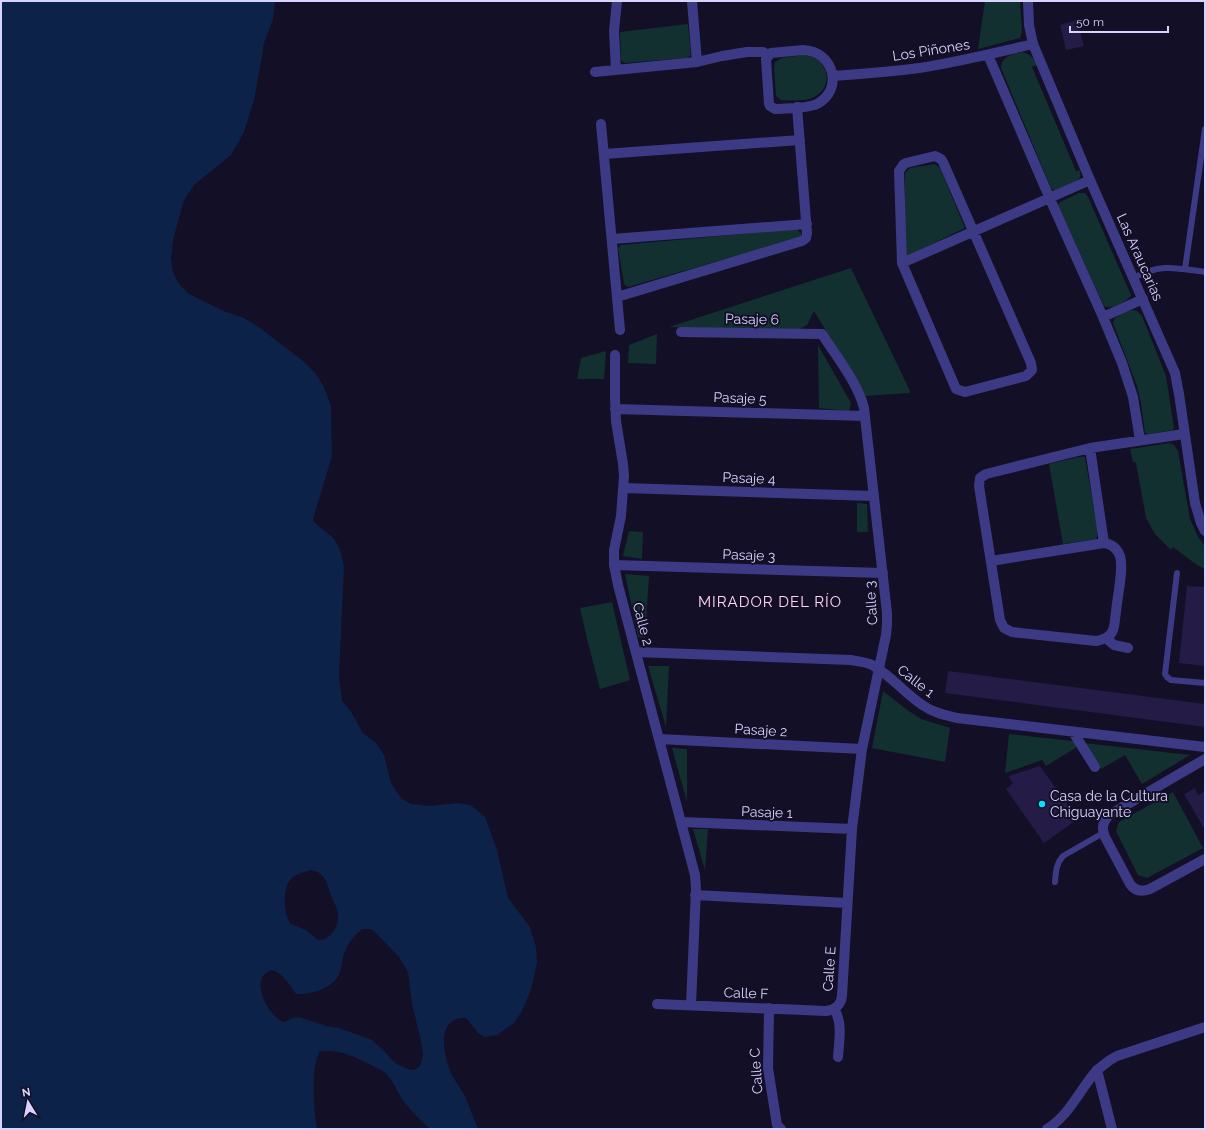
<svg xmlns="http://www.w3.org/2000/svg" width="1206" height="1130" viewBox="0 0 1206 1130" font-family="Raleway,sans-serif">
  <rect width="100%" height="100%" fill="#130f26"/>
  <path fill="#12302f" d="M985 1H1020L1022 32 1020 38 978 49Z
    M688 24 691 55 687 58 624 63 621 60 620 32Z
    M1022 52C1030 54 1034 58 1037 65L1032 67 1076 171 1079 170C1080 172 1081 174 1080 177 1079 182 1061 187 1056 190H1053L1051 188 1001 68C1001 57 1012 54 1022 52Z
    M803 55C830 57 835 89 812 98 805 101 788 101 781 100L777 97 776 95 774 69 775 62 782 58Z
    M935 164 940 168 965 228 905 257V173L910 168Z
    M1079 193H1085L1088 197 1131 295V296C1125 302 1115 308 1106 307L1104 306 1058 205 1060 202Z
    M796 229 801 233V236L798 238 628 287 624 284 618 248 621 245Z
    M851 268 910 391 909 393 865 396 814 311 807 325 798 330 669 327Z
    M1132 310 1137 311 1142 316 1166 376 1174 428 1173 430 1149 434 1145 433 1141 403 1137 386 1113 323 1115 318 1123 313Z
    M657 334 656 364 628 363 629 345Z
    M818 345 851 403 849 411 819 408Z
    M606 351 604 379H577L581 358Z
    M1170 443 1174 445 1178 451 1190 519 1198 537 1205 546V569L1197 565 1173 547 1171 550 1155 534 1146 518 1136 463 1133 462 1130 449Z
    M1079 457H1085L1098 533 1096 539 1063 544 1049 464Z
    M857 503 867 504 868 532H857Z
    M629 531 643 532 642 559 623 556Z
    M625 574 649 576 645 638 638 637Z
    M612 602 630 680 600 689 588 643 580 608Z
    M648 666H669L666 727Z
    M883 691 906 709 921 719 950 728 945 762 872 748Z
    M1009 734 1073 741 1077 747 1046 766 1042 760 1005 773Z
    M1084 743 1190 755 1142 784 1125 755 1101 769Z
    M672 748 687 749V802Z
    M1173 792 1203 848 1147 878 1138 875 1116 831 1119 822Z
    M693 829H708L705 870Z"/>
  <path fill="#0c2248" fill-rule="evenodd" d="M1 1H275L273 19 264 43 261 62 254 100 244 132 231 155 194 185 184 200 173 240 171 258 173 272 179 284 189 294 226 312 244 318 260 328 303 361 316 374 324 387 331 406 332 456 313 519C316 527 331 533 336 542 341 549 342 558 344 567L339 676 342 701 350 710 363 733 376 743 384 755 390 779 392 785 402 799 411 804 429 806 459 803 470 805 477 810 485 817 497 850 508 898 530 927 536 947 537 963 531 990 522 1011 514 1023 497 1035 484 1037 478 1033 466 1018C463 1018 458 1018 454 1020 439 1028 444 1054 449 1068 453 1079 461 1088 466 1098 470 1108 473 1119 479 1129H430C421 1121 412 1112 404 1102 398 1094 395 1084 388 1076 385 1071 378 1069 373 1066 354 1056 342 1050 320 1051 310 1068 314 1110 317 1129H1ZM311 870C327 873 327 885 332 898 333 902 336 905 337 909 341 922 334 936 322 940H318L306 930 291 924C283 914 282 888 291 879 295 874 305 872 311 870ZM362 929H371L378 935 399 957 408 972 412 1004 421 1041 423 1054 422 1060 419 1067 414 1070 408 1069 395 1063 385 1052 372 1040 339 1028 326 1026 299 1017 293 1018 284 1022C270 1018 251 984 266 973 268 971 272 970 275 971 284 975 291 987 296 994 303 995 308 993 314 992 327 988 337 983 341 969 342 965 342 961 343 957 346 945 353 937 362 929Z"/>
  <path fill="#241b47" d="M1077 20 1084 46 1066 50 1060 25Z
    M1187 586 1205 587V666L1179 663Z
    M948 671 1205 704V727L945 693Z
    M1040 766 1078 819 1044 843 1006 789 1013 783 1008 776Z
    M1195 788 1198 795 1205 791V830L1184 794Z"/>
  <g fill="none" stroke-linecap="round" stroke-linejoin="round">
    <path stroke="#3d3a85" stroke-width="6" d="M1185 269 1205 129
      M1134 278C1160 263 1176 268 1205 272
      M1177 573 1165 674 1167 677 1171 680 1205 683
      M1055 882C1056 871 1056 864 1063 856L1103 833"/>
    <path stroke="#3d3a85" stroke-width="10" d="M692 1 697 62
      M803 50C834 51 844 90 817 104 806 109 787 108 775 109L770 106 769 104 766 59 771 53Z
      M988 55 1050 199 1103 317 1122 363 1133 397 1140 440
      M616 70 614 31 617 1
      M595 72 697 62 722 56 747 52H763L768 55
      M833 76C862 74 890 72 919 68 957 62 995 53 1033 44
      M601 124 620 330
      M604 154 800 140
      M935 156 941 159 943 162 1031 363 1032 370 1026 376 965 392 956 389 902 263 899 171 903 165 906 163Z
      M612 239 807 224
      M902 263 1090 180
      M617 297 802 241 806 238 807 233 797 107
      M1103 317 1143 299
      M615 355V398L616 421 623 464 624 476 621 516 614 550V565L618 585 695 875 696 889 691 1005
      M615 409 865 416
      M1090 448 1104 543
      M624 488 874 496
      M991 561 1104 543C1112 544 1117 548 1120 556 1124 569 1117 598 1116 612 1115 617 1115 625 1113 630 1110 638 1103 640 1096 641L1012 632 1004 628 1000 620 979 486 980 478 986 474 1090 448 1184 434
      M614 565 883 573
      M1106 638 1114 645 1128 648
      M636 652 851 660C857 661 864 662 870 664 889 673 906 695 924 706 934 713 945 715 957 718L1205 747
      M1073 732 1095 767
      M659 739 862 749
      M1205 759 1109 815C1103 822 1101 828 1105 837L1130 884C1135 891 1142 892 1150 889L1205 859
      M682 822 852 829
      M695 895 847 903
      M657 1004 826 1011C835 1010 841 1005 842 996L852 829 862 749 886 635 887 624V613L864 408C858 383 836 356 822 334L681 332
      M769 1008 768 1068 777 1125 781 1129
      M834 1009C843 1022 839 1042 838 1057
      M1047 1129C1069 1116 1080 1089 1097 1070"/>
    <path stroke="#3d3a85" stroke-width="10" d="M1028 1 1029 25 1033 44 1090 180 1175 373 1179 394 1195 503 1201 523 1205 531
      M1112 1129 1097 1070 1110 1060 1117 1056 1205 1027"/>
  </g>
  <circle fill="#00e5ff" stroke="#130f26" stroke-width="1.5" cx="1042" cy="804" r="4"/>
  <g text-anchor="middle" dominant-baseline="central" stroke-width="4" stroke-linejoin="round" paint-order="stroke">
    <g font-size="14" fill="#d9d4ff" stroke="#130f26">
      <text transform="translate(931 50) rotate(-9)">Los Piñones</text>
      <text transform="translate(1140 257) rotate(66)">Las Araucarias</text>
      <text transform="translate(752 319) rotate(1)">Pasaje 6</text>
      <text transform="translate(740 398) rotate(2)">Pasaje 5</text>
      <text transform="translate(749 478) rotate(2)">Pasaje 4</text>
      <text transform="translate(749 555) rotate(2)">Pasaje 3</text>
      <text transform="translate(871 603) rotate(-94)">Calle 3</text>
      <text transform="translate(643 624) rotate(75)">Calle 2</text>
      <text transform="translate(916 681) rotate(38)">Calle 1</text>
      <text transform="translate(761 730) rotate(3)">Pasaje 2</text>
      <text transform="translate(767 812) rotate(2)">Pasaje 1</text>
      <text transform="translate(829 969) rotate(-86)">Calle E</text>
      <text transform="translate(746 993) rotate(2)">Calle F</text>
      <text transform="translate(756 1071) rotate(-94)">Calle C</text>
    </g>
    <g font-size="14" fill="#d9d4ff" stroke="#130f26" text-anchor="start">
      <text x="1050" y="796">Casa de la Cultura<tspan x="1050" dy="16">Chiguayante</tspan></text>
    </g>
    <g font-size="15" letter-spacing="1" fill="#ffd6f0" stroke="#130f26">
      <text x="770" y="602">MIRADOR DEL RÍO</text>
    </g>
  </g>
  <rect width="1206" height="1130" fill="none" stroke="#d9d4ff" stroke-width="4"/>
  <g transform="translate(28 1102) rotate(350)" stroke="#130f26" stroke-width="3" paint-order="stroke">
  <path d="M0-3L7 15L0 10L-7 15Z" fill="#d9d4ff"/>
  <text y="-6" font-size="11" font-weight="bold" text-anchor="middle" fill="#d9d4ff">N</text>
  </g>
  <path d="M1070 26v6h98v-6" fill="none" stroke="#d9d4ff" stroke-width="2"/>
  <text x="1076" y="26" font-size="12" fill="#d9d4ff" stroke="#130f26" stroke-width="3" paint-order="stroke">50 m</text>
</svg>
